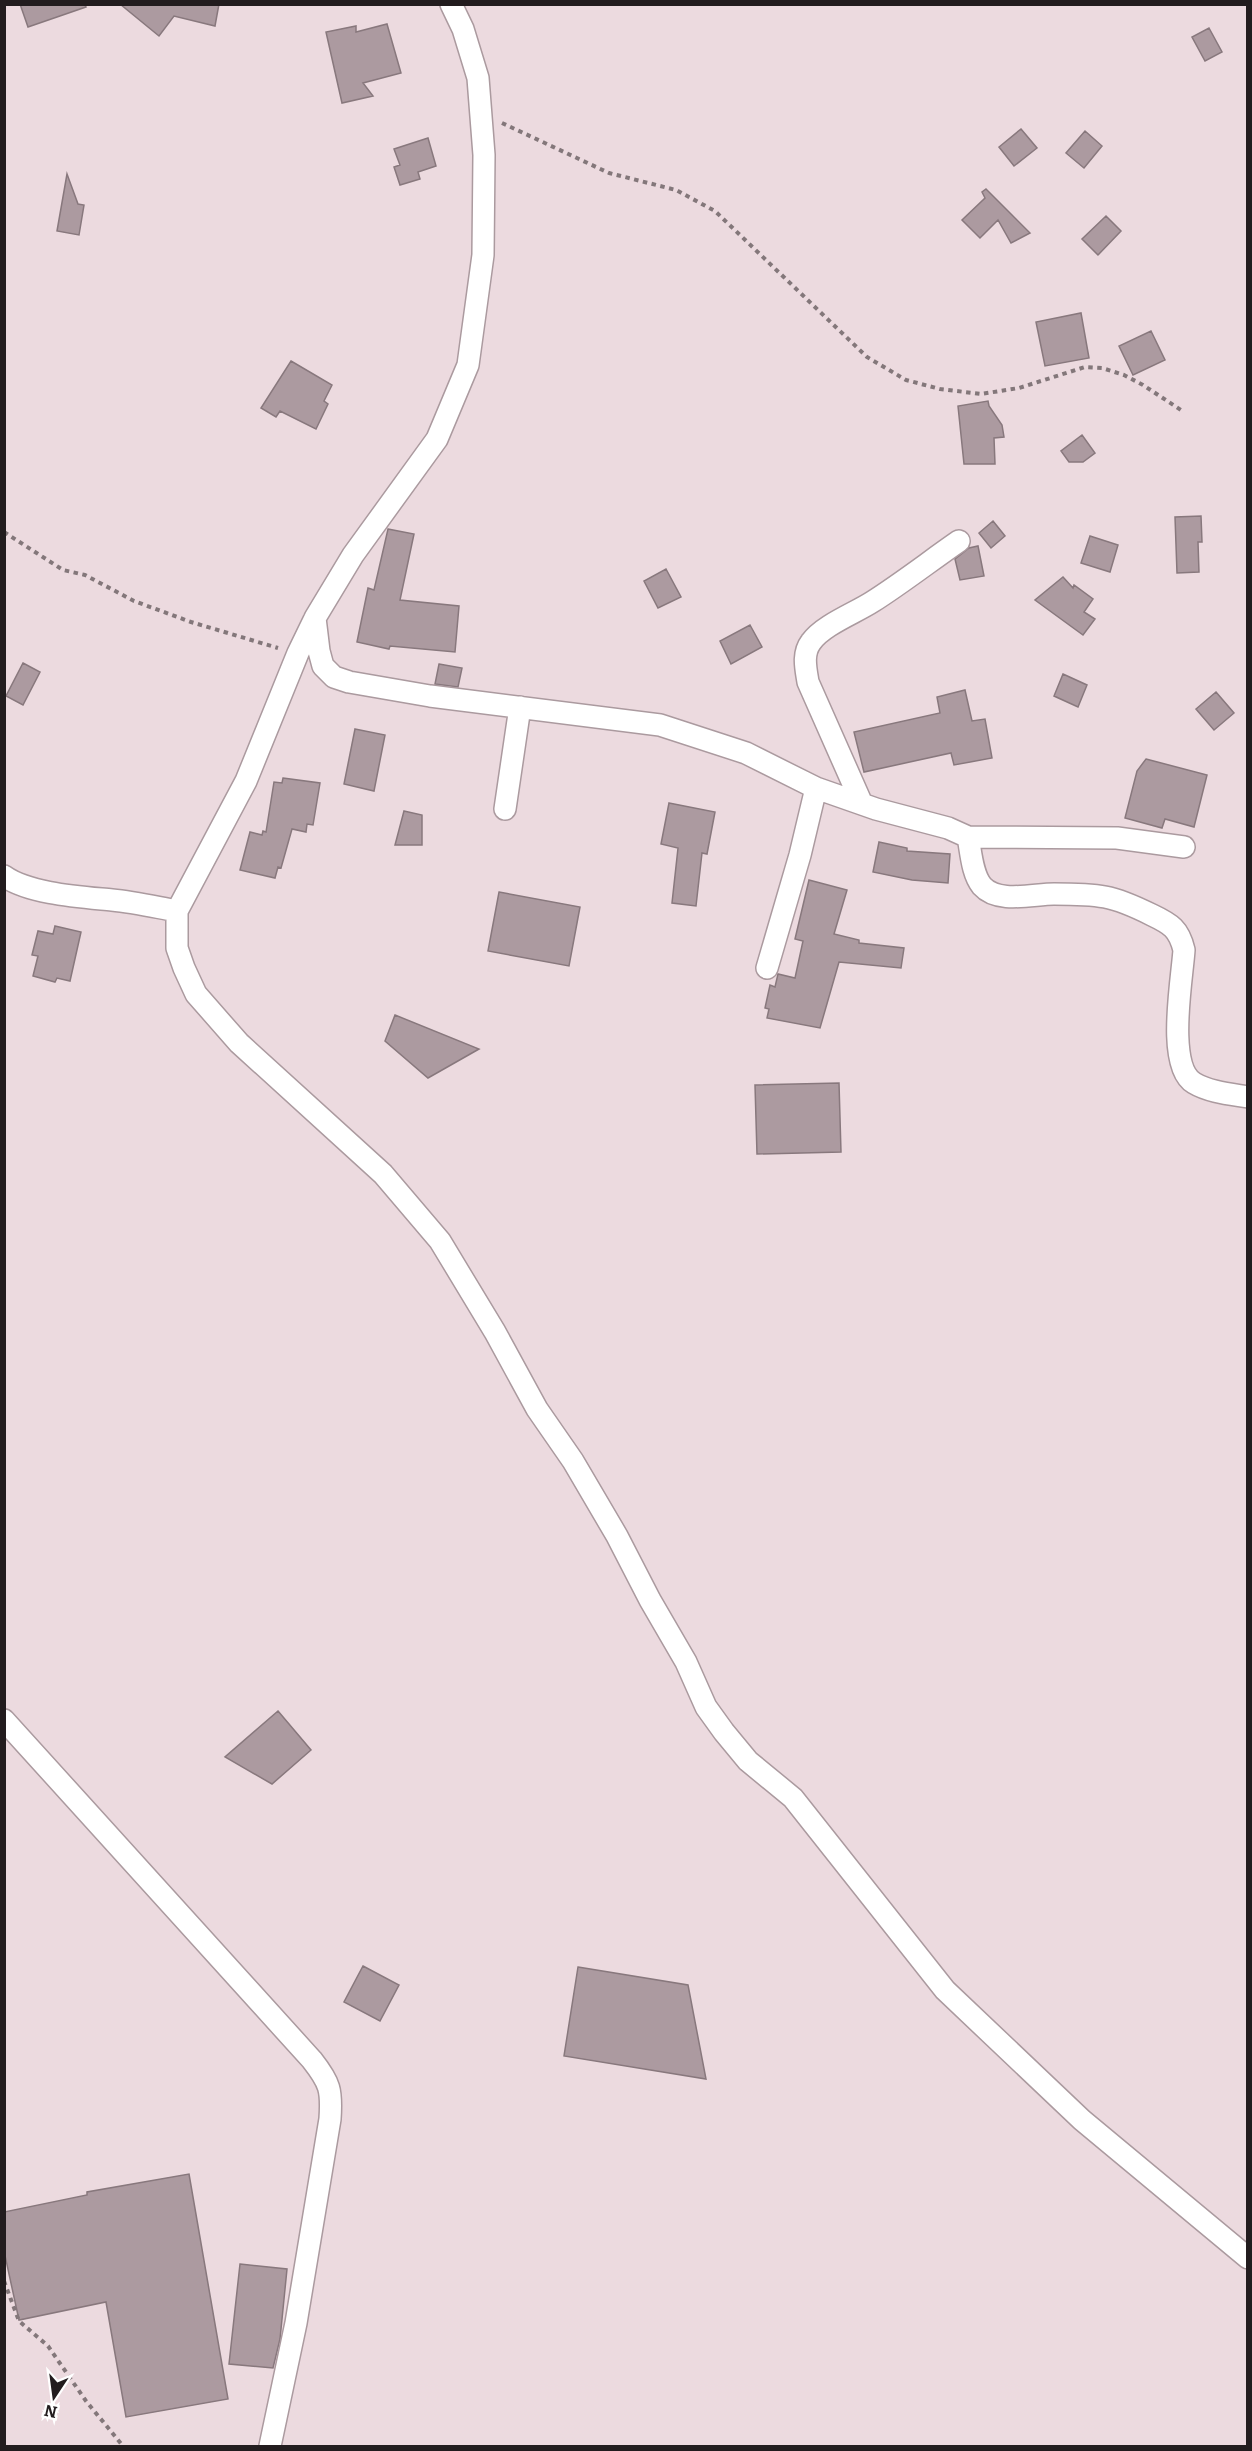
<svg xmlns="http://www.w3.org/2000/svg" width="1252" height="2451" viewBox="0 0 1252 2451" font-family="Bitter,serif">
  <rect width="100%" height="100%" fill="#ecdadf"/>
  <path fill="#ac9aa0" stroke="#88787d" stroke-width="1.5" d="M20 4H85L86 7 28 27Z
    M120 4H219L215 26 174 16 159 36Z
    M387 24 401 73 363 83 373 96 342 103 326 32 356 26V32Z
    M1209 28 1222 52 1205 61 1192 37Z
    M1021 129 1037 148 1014 166 999 147Z
    M1085 131 1102 146 1084 168 1066 153Z
    M428 138 436 166 418 172 420 179 400 185 394 167 400 165 394 149Z
    M67 174 78 204 84 205 79 235 57 231Z
    M986 189 1030 233 1011 243 998 220 980 238 962 220 985 198 982 192Z
    M1106 216 1121 231 1098 255 1082 239Z
    M1081 313 1089 358 1045 366 1036 322Z
    M1151 331 1165 360 1133 375 1119 346Z
    M291 361 332 385 324 401 328 404 316 429 280 411 276 417 261 408Z
    M988 401 989 406 1002 425 1004 437 994 438 995 464H964L958 406Z
    M1082 435 1095 453 1083 462H1069L1061 451Z
    M1201 516 1202 542H1198L1199 572 1177 573 1175 517Z
    M993 521 1005 536 991 548 979 533Z
    M388 529 414 534 400 600 459 606 455 652 390 646 389 649 357 642 368 588 374 590Z
    M1090 536 1118 545 1110 572 1081 563Z
    M978 546 984 576 960 580 955 559 969 548Z
    M666 569 681 597 658 608 644 581Z
    M1063 577 1073 588 1074 585 1093 599 1084 612 1095 619 1083 635 1035 600Z
    M750 625 762 647 731 664 720 641Z
    M23 663 40 672 23 705 6 696Z
    M439 664 462 668 458 687 435 684Z
    M1063 674 1087 685 1078 707 1054 696Z
    M965 690 972 721 985 719 992 758 954 765 951 753 864 772 854 732 940 713 937 697Z
    M1216 692 1234 713 1214 730 1196 709Z
    M355 729 385 735 374 791 344 784Z
    M1146 759 1207 775 1194 827 1165 819 1162 828 1125 818 1137 771Z
    M283 778 320 783 313 825 307 824 306 832 292 829 281 868 278 867 275 878 240 870 250 832 262 835 263 831 266 832 274 782 282 783Z
    M669 803 715 812 707 854 702 853 696 906 672 903 678 848 661 844Z
    M404 811 422 815V845H395Z
    M879 842 907 848V851L950 854 948 883 912 880 873 872Z
    M809 880 847 890 834 934 859 940V943L904 948 901 968 839 962 820 1028 767 1018 769 1009 765 1008 770 985 775 987 778 974 795 978 803 941 795 939Z
    M499 892 580 907 569 966 488 951Z
    M55 926 81 932 70 981 57 978 55 982 33 976 38 956 32 955 38 931 53 934Z
    M395 1015 479 1049 428 1078 385 1041Z
    M839 1083 841 1152 757 1154 755 1085Z
    M278 1711 311 1750 272 1784 225 1757Z
    M363 1966 399 1985 380 2021 344 2002Z
    M578 1967 688 1985 706 2079 564 2056Z
    M189 2174 228 2399 126 2417 106 2302 19 2320 4 2251V2212L87 2195V2192Z
    M240 2264 287 2269 280 2339 273 2368 229 2364Z"/>
  <g fill="none" stroke-linecap="round" stroke-linejoin="round">
    <g stroke="#ab9a9f" stroke-width="24">
      <path id="minor" d="M451 4 463 29 478 78 484 155 483 255 468 365 437 439 353 555 315 618 298 653 246 781 177 911V948L184 968 196 994 239 1043 383 1174 440 1241 495 1332 537 1409 573 1461 617 1536 650 1600 686 1662 706 1707 724 1732 748 1761 793 1798 945 1990 1082 2120 1248 2258
        M315 618 319 651 323 666 334 677 349 682 430 696 660 725 746 753 816 788 876 809 948 828 968 837C971 852 972 874 982 886 998 904 1033 894 1054 894 1070 894 1089 894 1105 897 1121 900 1138 908 1152 915 1171 924 1179 929 1184 950 1182 980 1166 1066 1194 1083 1209 1092 1230 1094 1248 1097
        M862 804 808 682C806 669 802 654 811 642 823 625 855 613 872 602 902 583 930 561 959 541
        M505 809 520 707
        M968 837 1117 838 1184 847
        M4 876C29 894 82 897 112 900 134 902 155 907 177 911
        M767 968 800 855 816 788
        M4 1720 312 2060C330 2083 332 2090 330 2119L296 2323 270 2446"/>
    </g>
    <path stroke="#83777a" stroke-width="4" stroke-dasharray="4.5 4.5" stroke-linecap="butt" d="M502 123 609 173 676 190 715 211 867 357 906 380 940 389 981 394 1019 388 1085 367 1102 368 1124 375 1143 385 1184 412
      M4 532 63 570 85 575 134 601 191 622 278 648
      M4 2281 19 2321 48 2346 86 2401 123 2446"/>
    <use href="#minor" stroke="#fff" stroke-width="21"/>
  </g>
  <rect width="1252" height="2451" fill="none" stroke="#221c1e" stroke-width="12"/>
  <g transform="translate(54 2397) rotate(193)" stroke="#ffffff" stroke-width="4.5" paint-order="stroke">
  <path d="M0-4.5L10 22L0 15L-10 22Z" fill="#221c1e"/>
  <text y="-9" font-size="16" font-weight="bold" text-anchor="middle" fill="#221c1e">N</text>
  </g>
</svg>
